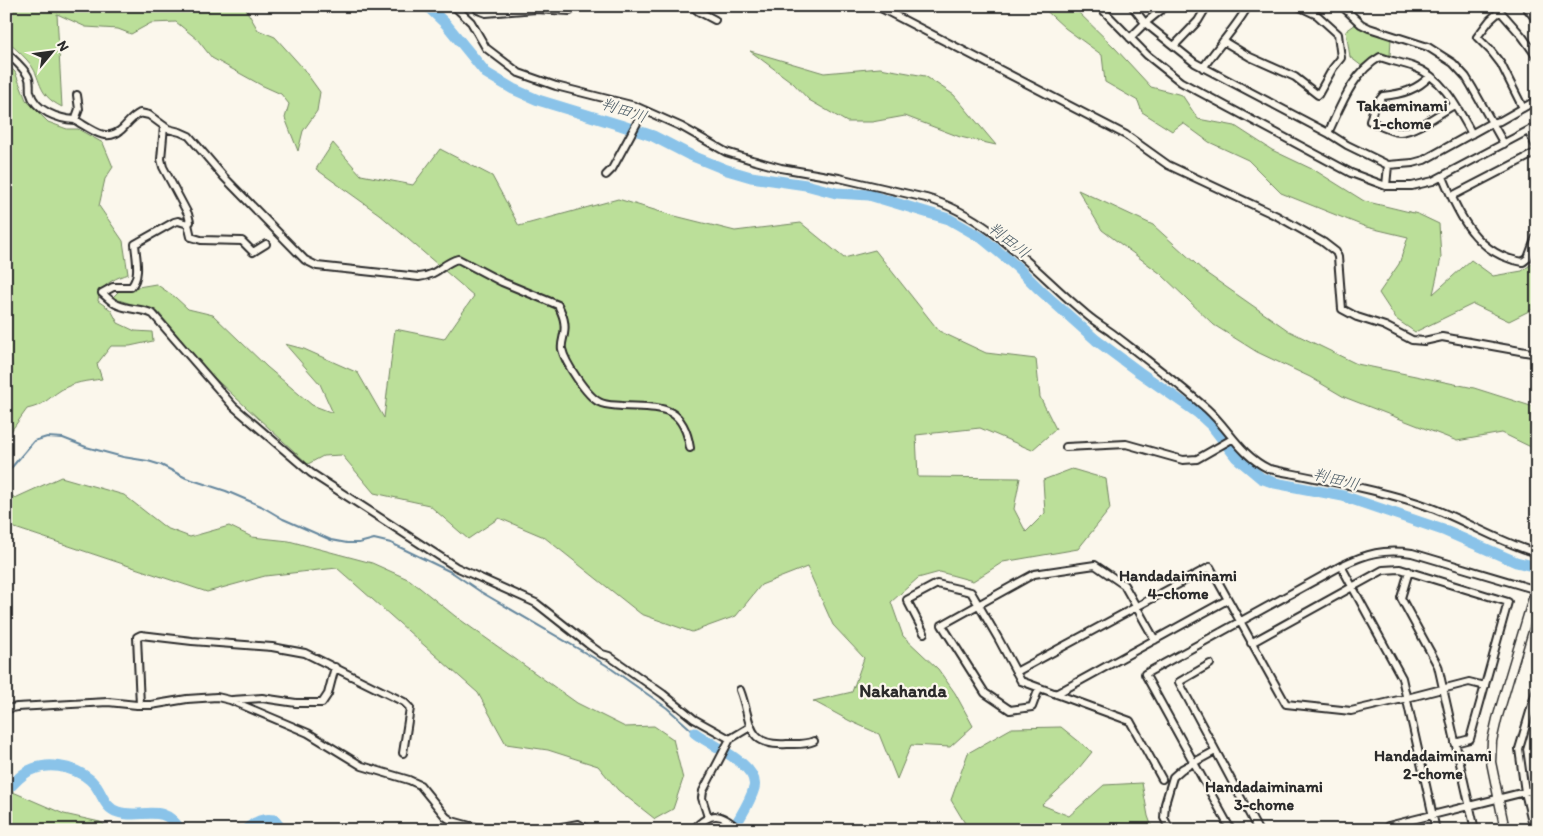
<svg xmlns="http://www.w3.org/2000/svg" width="1543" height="836" viewBox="0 0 1543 836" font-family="Itim,'Klee One',sans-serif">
  <rect width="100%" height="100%" fill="#fbf7ec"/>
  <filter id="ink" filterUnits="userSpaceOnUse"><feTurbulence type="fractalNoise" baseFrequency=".02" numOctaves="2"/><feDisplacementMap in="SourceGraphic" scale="10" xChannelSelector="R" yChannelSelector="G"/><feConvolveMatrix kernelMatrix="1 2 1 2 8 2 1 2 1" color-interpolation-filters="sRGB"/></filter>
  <g filter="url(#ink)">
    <path fill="#bbdf99" stroke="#738562" d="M6 6H244L258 30 275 37 302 67 320 92 317 111 303 131 298 151 285 118 289 104 281 94 261 85 212 58 197 39 176 22 151 23 131 34 118 29 86 27 57 14 62 107C34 93 44 79 27 60 21 53 13 47 6 40Z
      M1041 6H1071L1074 8 1115 48 1151 87 1182 95 1198 119 1235 126 1272 150 1316 171 1364 201 1418 214 1439 224 1441 258 1433 294 1471 260 1493 276 1522 271 1537 260V307L1509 321 1473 304 1415 332 1396 319 1379 293 1399 264 1408 237 1366 227 1281 193 1248 160 1209 142 1183 123 1172 131 1142 112 1138 101 1105 82 1102 55 1065 28Z
      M1356 24 1391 37 1390 57 1377 56 1363 67 1350 57 1346 31Z
      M750 51 824 73 880 68 925 76 954 95 996 145 960 137 905 116 872 122H847L809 100 793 83Z
      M6 63 15 72 26 100 48 122 67 129H78L103 143 113 167 105 179 99 206 123 241 128 274C115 278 108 282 99 292L98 301 111 310 118 323 135 331 152 332 153 341 130 346H111L97 364 102 379C87 381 74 382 61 390 47 399 45 405 27 409L6 438Z
      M333 143 361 175 413 185 440 149 492 176 519 226 618 199 671 215 735 231 801 223 844 258 875 250 939 331 986 353 1036 359 1040 397 1056 429 1032 450 980 428 916 435 918 477 1020 478 1014 509 1026 532 1045 513 1043 480 1072 469 1106 479 1110 509 1078 549 1003 562 973 581 940 572 918 578 891 602 903 636 938 669 955 693 973 726 950 747 911 745 897 779 879 734 850 721 813 701 852 692 864 658 833 625 807 567 761 585 736 616 692 632 641 614 544 537 499 518 468 539 429 505 374 493 342 455 323 456 308 464 209 373 158 312 112 298 120 290 156 284 175 297 188 309 213 315 267 367 312 405 333 413 320 384 285 344 304 349 358 373 384 418 395 329 444 339 474 296 379 214 316 169Z
      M1078 190 1153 225 1206 273 1289 331 1357 364 1474 388 1537 408V450L1502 433 1457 441 1344 397 1310 377 1257 352 1214 325 1161 274 1102 230Z
      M61 477 124 495 166 528 190 537 229 526 252 537 289 541 372 563 410 580 455 616 577 703 625 727 654 726 673 739 683 779 673 809 655 819 618 790 598 766 548 750 506 744 478 693 337 568 265 576 207 592 6 525V491L15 498Z
      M1061 727 1092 752 1070 779 1042 805 1069 816 1104 785 1142 783 1148 816 1153 830H969L951 800 968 753 1012 728Z
      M6 789 64 814 100 822 111 830H6Z"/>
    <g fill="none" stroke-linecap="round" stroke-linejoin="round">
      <path stroke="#64869d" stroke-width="2" d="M6 474 34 441 47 437 63 438 86 447 123 457 148 461 161 465 186 478 226 491 261 506 283 519 331 540 347 543H359L374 539 391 543 453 573 481 592 606 665 667 708 695 733"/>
      <path stroke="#8ac3e9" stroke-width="11" d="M427 6 446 24 486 73 513 89 538 100 620 125 653 136 690 155 727 170 751 177 806 185 836 193 869 195 949 219 982 238 1017 267 1040 290 1096 340 1139 372 1198 413 1212 426 1236 457 1261 478 1275 483 1343 496 1443 530 1516 562 1537 567
        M695 733C710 745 760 765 754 788 750 803 740 816 733 830
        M12 785C19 778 24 772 33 769 54 761 83 769 96 786 103 796 105 808 118 812 141 820 163 801 180 830
        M247 830C255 821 263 818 274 820L282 830"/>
      <g stroke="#2b2b2b" stroke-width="10">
        <path id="minor" d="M454 6 471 22 486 48 519 73 556 86 635 106 682 127 726 152 752 160 781 168 839 178 926 198C991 216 1037 274 1087 315 1095 322 1104 327 1112 333 1143 357 1178 383 1207 409 1229 429 1240 455 1269 469 1319 479 1370 488 1418 503 1459 516 1495 541 1537 553
          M475 6 478 10 486 13 536 9 570 11
          M692 6 698 11 715 20
          M877 6 1126 135 1168 165 1277 216 1323 242 1336 252 1338 257 1342 309 1357 317 1385 326 1412 340 1424 341 1442 337 1537 354
          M1099 6 1147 55 1181 82 1351 173 1386 186H1412L1433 181 1537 126
          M1132 6 1145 23 1195 63 1328 133 1347 145 1388 165 1413 163 1424 160 1491 123 1500 121 1537 100
          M1342 6 1361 24 1369 28 1428 47 1453 63 1466 77 1472 87 1504 144
          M1525 6 1537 21
          M1130 38 1145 23 1166 6
          M1223 41 1250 57 1295 77 1318 95 1333 68 1341 58 1338 34 1317 15 1298 6
          M1174 46 1198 21 1207 6
          M6 52C13 59 24 68 28 76 31 82 29 86 30 92 35 111 58 119 75 120L79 109 77 95
          M1203 68C1217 47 1235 29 1248 6
          M1430 76C1417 90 1402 94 1383 96L1374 107 1370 121C1379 125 1388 131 1399 132 1414 133 1441 112 1454 105
          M1523 108 1501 64 1491 51 1477 37 1490 20 1500 11 1522 36 1537 57
          M75 120C90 128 106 144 122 129 129 122 132 117 140 113L149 115 168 129 180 132 189 136 224 177 305 260 317 266 419 277C439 275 442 263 458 259L502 282 558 305C563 315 566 323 564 334 563 339 561 345 562 349 565 363 587 396 599 402 606 406 615 405 622 406 659 408 683 403 690 448
          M164 126 161 159 163 167 188 214 190 222 188 224 191 237 201 240 242 241 253 252 266 244
          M1528 131 1537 148
          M1328 133C1341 106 1352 73 1380 57 1391 61 1403 63 1414 67 1443 77 1458 109 1472 134
          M606 175 612 169 644 110
          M1443 177C1459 216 1477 255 1523 262L1528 258 1537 234
          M1386 186 1388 165
          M1452 196 1537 152
          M188 224 178 221 174 222 135 244C136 258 141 276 131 287H113L102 293C107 297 112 303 118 305 129 310 141 308 153 314L233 406 311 473 456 567 536 603 588 644 602 654 609 656 663 694 694 719 730 739 703 791 702 798 708 817
          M1066 447 1126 444 1183 460 1197 459 1232 439
          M1341 566 1402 678 1436 830
          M1409 571 1401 598 1438 666 1475 830
          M924 633 907 600 937 584 971 592 998 638 1021 681 1130 721 1162 779
          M1251 643 1383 570 1400 569 1508 602 1470 739 1455 743
          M1210 664 1179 682 1258 830
          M1016 672 1210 567 1286 704 1351 711 1407 698 1469 682 1485 686
          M1039 688 1032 707 1010 710 985 693 942 625 1034 574 1095 565 1124 585 1155 640
          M740 690C752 720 744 747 787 744 797 744 805 745 814 741
          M1056 694 1227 600
          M232 700 262 698 296 703H322L328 694 335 667
          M140 705 137 637 141 635 192 641 272 647 305 653 404 702 410 708 403 753
          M6 709 17 707 108 702 137 705H151L187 699 217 697 230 700 308 733 362 766 409 780 420 785 446 817 452 821 470 826 496 830
          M730 739 750 727
          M1388 826 1537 789
          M562 827 578 824 589 830
          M693 830C711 811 721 812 739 830
          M1170 830 1164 818 1165 804 1173 777 1182 769 1215 751
          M1231 830 1145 674 1341 566C1367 553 1384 549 1412 553L1537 590
          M1534 830 1525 792 1519 749 1537 688"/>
      </g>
      <g stroke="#2b2b2b" stroke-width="11">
        <path id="tertiary" d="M1505 830 1491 762 1492 741 1497 719 1537 585"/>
      </g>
      <use href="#minor" stroke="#fbf7ec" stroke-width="6"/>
      <use href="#tertiary" stroke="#fbf7ec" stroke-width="8"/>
    </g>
  </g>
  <g text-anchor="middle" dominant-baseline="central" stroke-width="4.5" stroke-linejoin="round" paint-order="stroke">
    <g font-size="16" font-weight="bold" fill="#2b2b2b" stroke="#fbf7ec">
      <text x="1402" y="105">Takaeminami<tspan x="1402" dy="18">1-chome</tspan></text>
      <text x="1178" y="575">Handadaiminami<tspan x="1178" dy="18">4-chome</tspan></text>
      <text x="1433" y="755">Handadaiminami<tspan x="1433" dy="18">2-chome</tspan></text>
      <text x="1264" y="786">Handadaiminami<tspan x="1264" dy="18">3-chome</tspan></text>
    </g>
    <g font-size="16" font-style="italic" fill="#485964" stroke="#fbf7ec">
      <text transform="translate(624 110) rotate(18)">判田川</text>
      <text transform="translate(1009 240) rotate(38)">判田川</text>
      <text transform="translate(1336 479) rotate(14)">判田川</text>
    </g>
    <g font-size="18" font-weight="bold" fill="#2b2b2b" stroke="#fbf7ec">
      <text x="903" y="691">Nakahanda</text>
    </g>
  </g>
  <rect width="1543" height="836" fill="none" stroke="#fbf7ec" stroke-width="25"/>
  <rect x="12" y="12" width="1518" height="811" fill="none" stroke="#2b2b2b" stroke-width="2" filter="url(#ink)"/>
  <g transform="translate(52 52) rotate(61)" stroke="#fbf7ec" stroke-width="4" paint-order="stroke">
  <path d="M0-4L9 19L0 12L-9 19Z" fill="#2b2b2b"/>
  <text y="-8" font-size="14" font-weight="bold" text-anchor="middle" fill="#2b2b2b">N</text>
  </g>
</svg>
